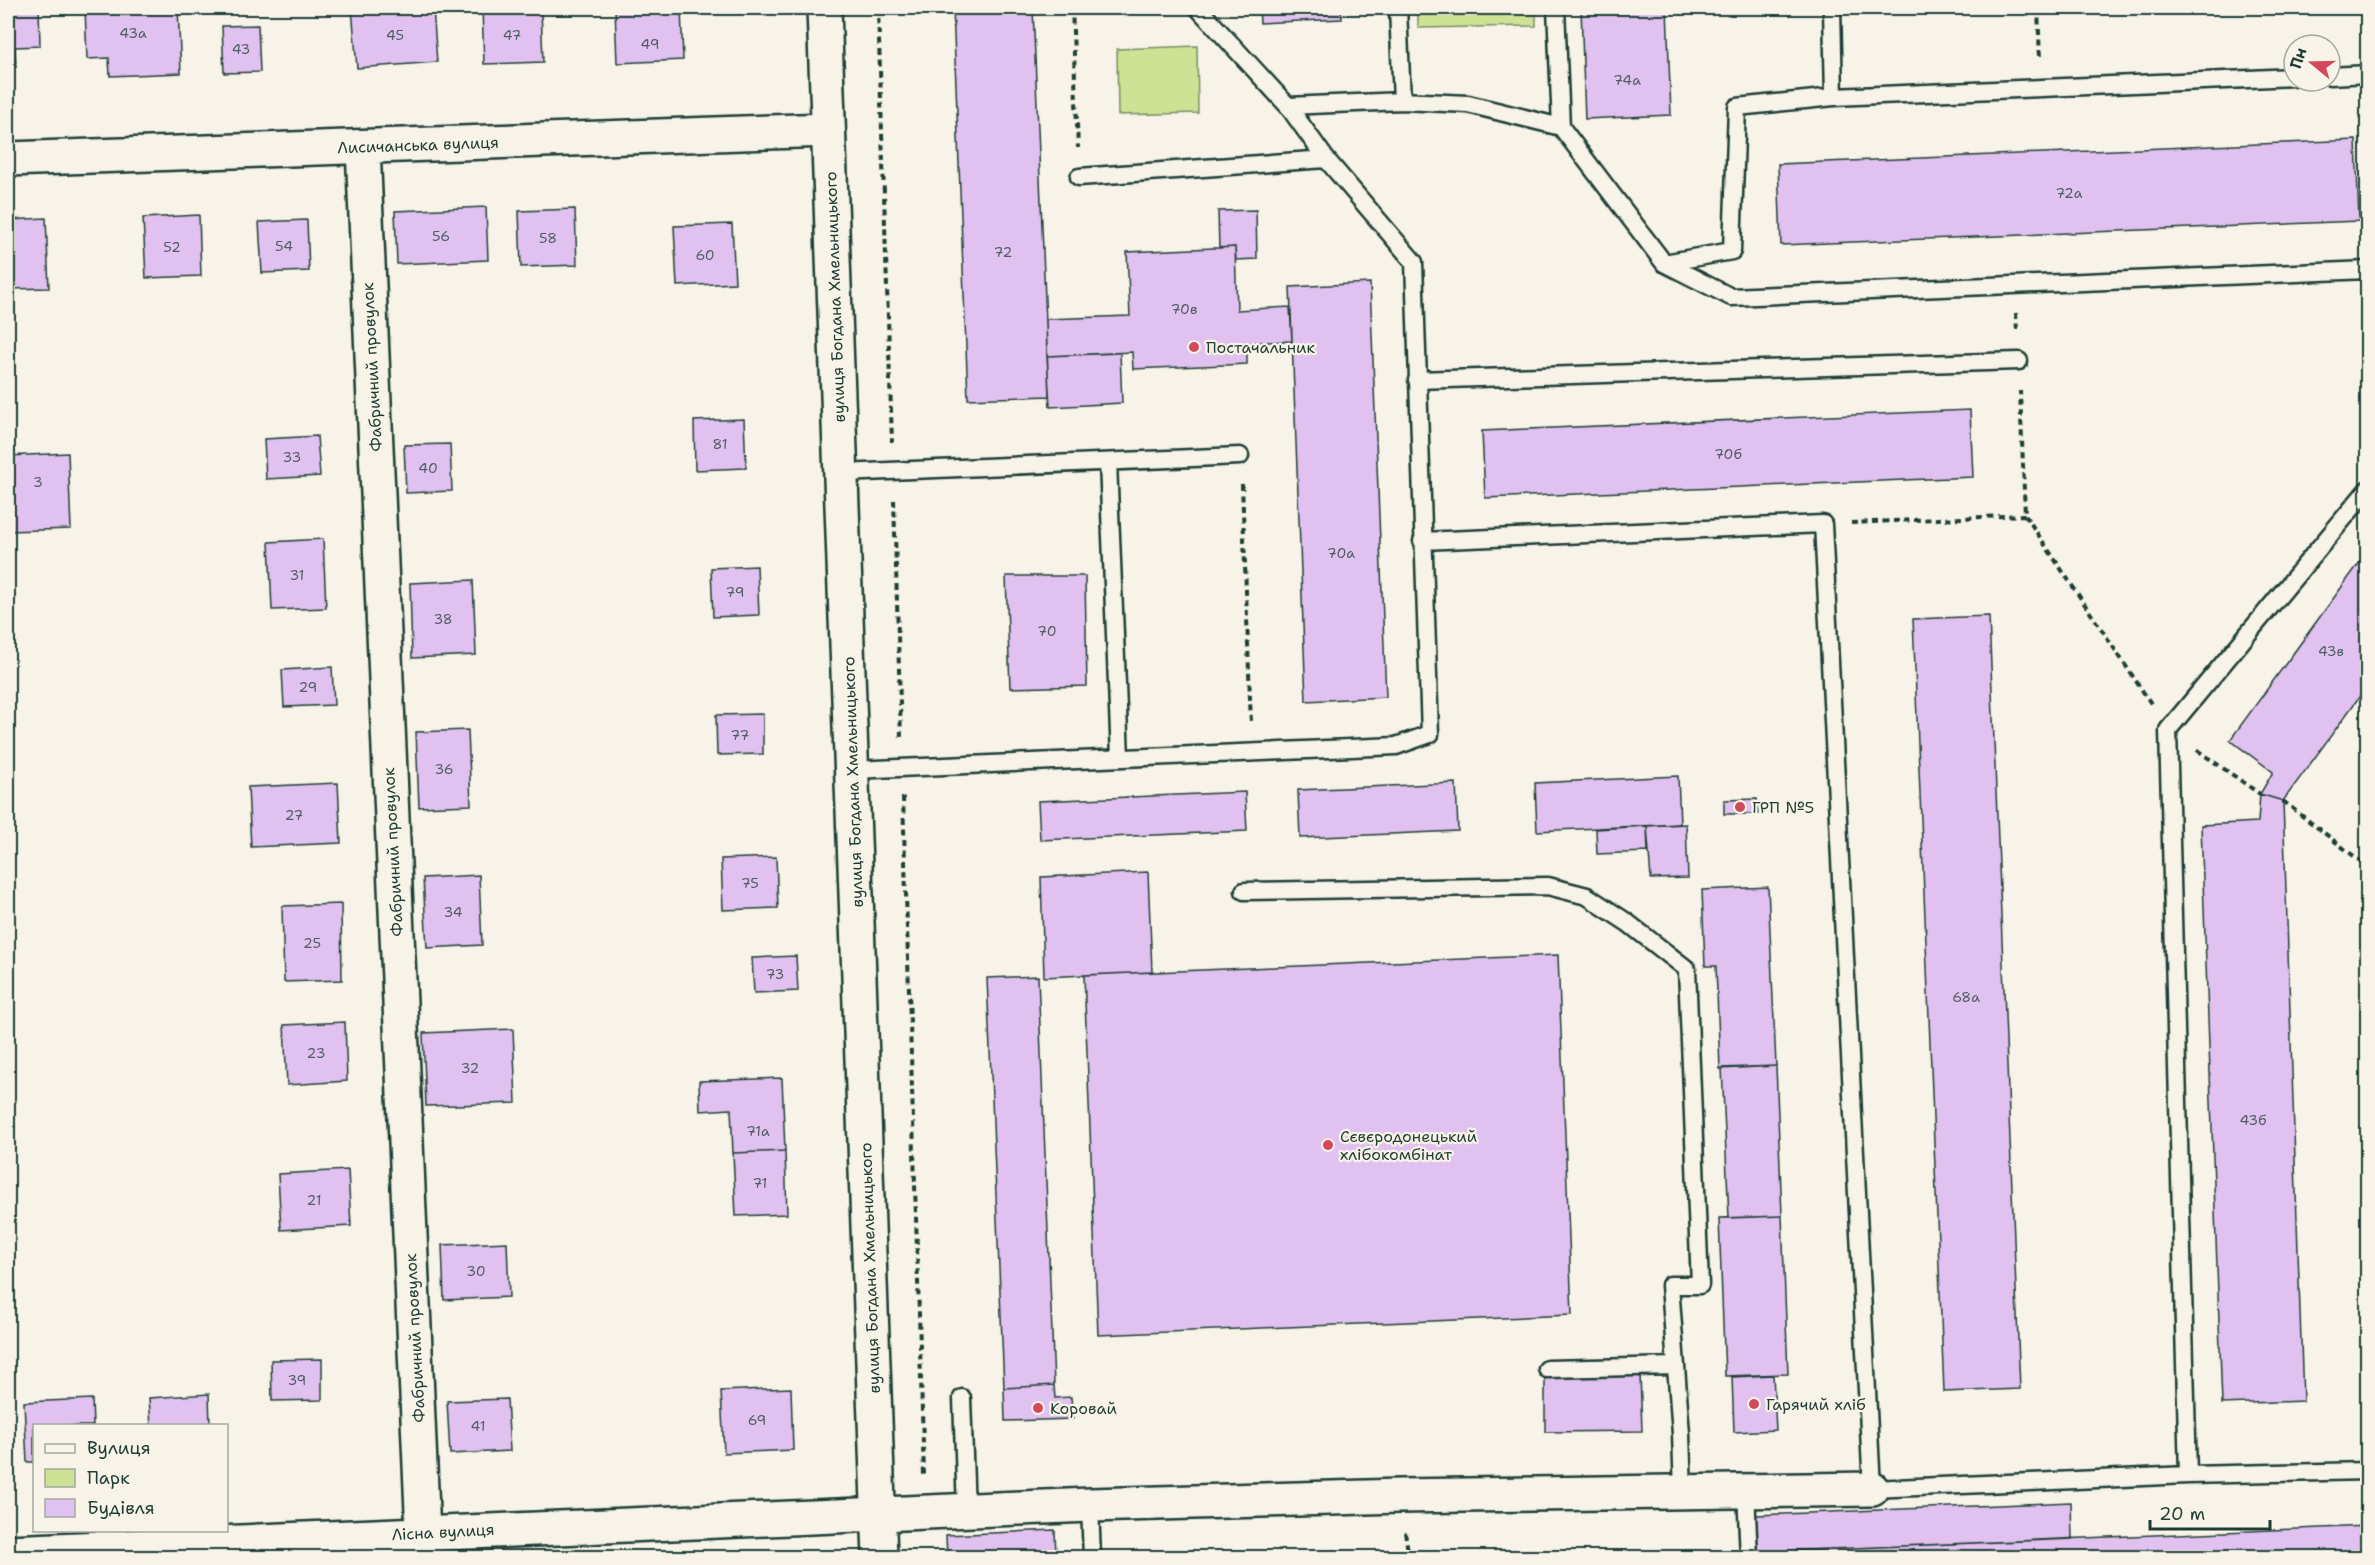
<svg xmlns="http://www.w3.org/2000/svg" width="2375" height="1565" viewBox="0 0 2375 1565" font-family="'Shantell Sans',sans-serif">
  <rect width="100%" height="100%" fill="#f7f3e8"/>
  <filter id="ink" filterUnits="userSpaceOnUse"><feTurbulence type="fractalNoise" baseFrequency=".0167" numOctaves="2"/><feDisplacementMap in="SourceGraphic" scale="12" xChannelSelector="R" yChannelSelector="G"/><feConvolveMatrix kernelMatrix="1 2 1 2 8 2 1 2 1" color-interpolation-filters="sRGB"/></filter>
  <g filter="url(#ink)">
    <path fill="#cee195" stroke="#768f64" stroke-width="1.5" d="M1418 8H1536V26L1418 28Z
      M1197 46 1198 113 1118 115 1117 49Z"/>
    <path fill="#e0c1ef" stroke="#1f3d34" stroke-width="1.5" d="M8 8H39L40 46 15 47 16 67H8Z
      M85 8H178L181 73 110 76 109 58 87 59Z
      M352 8H433L437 62 357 68Z
      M482 8H541L543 62 484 64Z
      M615 8H681L683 60 617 63Z
      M953 8H1033L1049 396 968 399Z
      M1259 8H1341L1342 19 1260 23Z
      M1581 8H1667L1671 115 1585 119Z
      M258 25 260 72 224 73 222 26Z
      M2356 140 2359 221 1781 245 1778 164Z
      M486 207 488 260 397 264 395 211Z
      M575 209 577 265 521 267 519 211Z
      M1256 210 1257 259 1236 260 1235 247 1219 248 1218 211Z
      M199 215 201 276 146 278 143 218Z
      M46 218 49 288 8 289V220Z
      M307 220 309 271 262 273 259 222Z
      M732 224 735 283 677 286 674 226Z
      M1235 247 1237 310 1290 307 1292 341 1247 343V364L1133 369 1132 352 1047 356 1046 319 1130 316 1127 252Z
      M1370 283 1386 697 1306 701 1290 287Z
      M1120 353 1122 403 1050 407 1047 356Z
      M1970 410 1973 477 1485 498 1482 431Z
      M744 419 746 468 695 470 694 421Z
      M317 436 320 476 266 479 264 439Z
      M450 444 452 491 406 493 404 445Z
      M68 453 71 529 8 531V456Z
      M323 539 326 608 272 610 269 542Z
      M2368 551V685L2283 801 2260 794 2273 772 2230 740Z
      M757 566 759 615 713 617 711 568Z
      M1006 576H1085L1087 686 1010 688Z
      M473 580 476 655 412 658 410 583Z
      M1989 616 2020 1389 1944 1392 1913 619Z
      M332 667 334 705 284 707 282 670Z
      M763 714V754L717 755 716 715Z
      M468 730 471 805 419 807 416 732Z
      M1678 776 1680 824 1537 831 1535 783Z
      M338 783 341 843 251 847 248 787Z
      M1456 783 1458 831 1300 838 1298 790Z
      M1245 792 1247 831 1040 840 1038 801Z
      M2260 794 2283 801 2303 1401 2222 1404 2201 825 2258 822Z
      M1757 799 1758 814H1724V800Z
      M1686 824 1688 878 1651 879 1647 826Z
      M1647 826 1648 852 1597 854 1596 829Z
      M776 857 778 908 723 910 721 859Z
      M1148 872 1152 972 1044 977 1041 877Z
      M479 875 482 945 427 948 423 878Z
      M1768 887 1776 1066 1720 1069 1716 966H1705L1702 890Z
      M341 904 342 980 284 982 282 906Z
      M1558 955 1572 1315 1098 1335 1084 975Z
      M796 956 798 991 754 993 752 958Z
      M1038 976 1054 1385 1004 1388 987 978Z
      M345 1022 347 1081 287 1085 284 1025Z
      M513 1029 516 1103 426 1106 423 1033Z
      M1776 1066 1782 1216 1729 1218 1722 1068Z
      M782 1078 785 1151 733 1153 731 1109 700 1111 699 1081Z
      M785 1151 787 1214 736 1216 733 1153Z
      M348 1170 351 1226 281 1230 278 1174Z
      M1782 1216 1788 1374 1725 1376 1719 1218Z
      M507 1242 509 1297 444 1300 442 1245Z
      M322 1359V1400L272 1401 271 1360Z
      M1640 1373 1642 1431 1545 1432V1375Z
      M1773 1375 1776 1430 1734 1432 1732 1377Z
      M1054 1385 1055 1398 1071 1397 1073 1419 1005 1421 1004 1388Z
      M791 1388 793 1450 724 1453 721 1391Z
      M209 1394 210 1426H151L149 1398Z
      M92 1399 93 1426H34V1462H27L24 1402Z
      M507 1399 510 1451 450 1454 447 1401Z
      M2071 1502 2072 1539 1758 1552 1756 1515Z
      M2368 1526V1558H1758V1552Z
      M1055 1530 1056 1558H947L946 1535Z"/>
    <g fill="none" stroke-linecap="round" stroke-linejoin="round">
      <g stroke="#1f3d34" stroke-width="21">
        <path id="service" d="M1198 8 1288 106 1402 101 1468 104 1561 127 1664 263 1732 251 1737 107 1834 97 2294 77
          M1398 8 1402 101
          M1556 8 1561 127
          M1832 8 1834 97
          M2330 76 2368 74
          M1079 177 1326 159
          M1664 263 1731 297 2368 270
          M1417 380 2019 361
          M1108 462 1120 758
          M842 473 1240 456
          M1422 541 1823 524 1872 1489 2188 1475 2368 1471
          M853 770 1396 746 1430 734 1414 262 1326 159 1288 106
          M1244 891 1548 886 1587 896 1628 923 1687 969 1700 1285H1670L1681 1434 1683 1492
          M1547 1369 1676 1366
          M962 1398 966 1511
          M2188 1475 2168 730 2368 489
          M1746 1491 1749 1558
          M1090 1505 1092 1558"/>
      </g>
      <g stroke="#1f3d34" stroke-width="38">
        <path id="minor" d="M363 147 424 1558
          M8 159 828 130
          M8 1552 1090 1505 1400 1496 1872 1489"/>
      </g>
      <g stroke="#1f3d34" stroke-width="38">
        <path id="tertiary" d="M824 8 880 1558"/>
      </g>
      <path stroke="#1f3d34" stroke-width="4" stroke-dasharray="6 4.5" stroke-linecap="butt" d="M878 8 892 442
        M1072 8 1078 148
        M2038 8 2040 60
        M2016 313 2017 332
        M1242 484 1251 725
        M894 500 901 738
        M2025 515 2152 705
        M1851 523 2025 515 2020 391
        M2197 750 2260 794
        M903 797 924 1476
        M2283 801 2368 867
        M1405 1532 1409 1558"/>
      <use href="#service" stroke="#f7f3e8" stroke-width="16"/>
      <use href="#minor" stroke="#f7f3e8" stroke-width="33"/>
      <use href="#tertiary" stroke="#f7f3e8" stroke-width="33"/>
    </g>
  </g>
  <g fill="#d1495b" stroke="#f7f3e8" stroke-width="2">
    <circle cx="1194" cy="347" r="6"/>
    <circle cx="1740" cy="807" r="6"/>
    <circle cx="1328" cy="1145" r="6"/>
    <circle cx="1754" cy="1404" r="6"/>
    <circle cx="1038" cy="1408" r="6"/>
  </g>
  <g text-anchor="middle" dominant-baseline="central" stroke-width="4.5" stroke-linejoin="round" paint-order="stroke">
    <g font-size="14" fill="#4f5e63">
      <text x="133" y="33">43а</text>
      <text x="395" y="35">45</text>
      <text x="512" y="35">47</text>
      <text x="650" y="44">49</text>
      <text x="241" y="49">43</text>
      <text x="1627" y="80">74а</text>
      <text x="2069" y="193">72а</text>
      <text x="441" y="236">56</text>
      <text x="548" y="238">58</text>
      <text x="284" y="246">54</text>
      <text x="172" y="247">52</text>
      <text x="1003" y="252">72</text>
      <text x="705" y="255">60</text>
      <text x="1184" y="309">70в</text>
      <text x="720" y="444">81</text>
      <text x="1728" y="454">70б</text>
      <text x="292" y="457">33</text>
      <text x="428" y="468">40</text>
      <text x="38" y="482">3</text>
      <text x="1341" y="553">70а</text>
      <text x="297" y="575">31</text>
      <text x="735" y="592">79</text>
      <text x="443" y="619">38</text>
      <text x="1047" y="631">70</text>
      <text x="2331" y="651">43в</text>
      <text x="308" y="687">29</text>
      <text x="740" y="735">77</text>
      <text x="444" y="769">36</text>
      <text x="294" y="815">27</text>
      <text x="750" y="883">75</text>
      <text x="453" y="912">34</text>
      <text x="312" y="943">25</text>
      <text x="775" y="974">73</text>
      <text x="1966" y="997">68а</text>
      <text x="316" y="1053">23</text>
      <text x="470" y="1068">32</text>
      <text x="2253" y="1120">43б</text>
      <text x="758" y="1131">71а</text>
      <text x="760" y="1183">71</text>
      <text x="314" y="1200">21</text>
      <text x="476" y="1271">30</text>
      <text x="297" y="1380">39</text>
      <text x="757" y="1420">69</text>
      <text x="478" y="1426">41</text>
    </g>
    <g font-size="16" fill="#1f3d34" stroke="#f7f3e8">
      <text transform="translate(418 145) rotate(-2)">Лисичанська вулиця</text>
      <text transform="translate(835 297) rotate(-92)">вулиця Богдана Хмельницького</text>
      <text transform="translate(372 367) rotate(-93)">Фабричний провулок</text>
      <text transform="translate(853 782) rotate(-92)">вулиця Богдана Хмельницького</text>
      <text transform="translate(393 852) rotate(-93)">Фабричний провулок</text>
      <text transform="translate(870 1268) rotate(-92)">вулиця Богдана Хмельницького</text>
      <text transform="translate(415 1338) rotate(-93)">Фабричний провулок</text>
      <text transform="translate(443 1532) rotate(-3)">Лісна вулиця</text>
    </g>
    <g font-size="16" fill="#1f3d34" stroke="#f7f3e8" text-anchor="start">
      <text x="1206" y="347">Постачальник</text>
      <text x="1752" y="807">ГРП №5</text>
      <text x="1340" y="1136">Сєвєродонецький<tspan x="1340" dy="18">хлібокомбінат</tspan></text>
      <text x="1766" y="1404">Гарячий хліб</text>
      <text x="1050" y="1408">Коровай</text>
    </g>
  </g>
  <rect width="2375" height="1565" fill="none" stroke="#f7f3e8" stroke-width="30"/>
  <rect x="15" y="15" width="2345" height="1535" fill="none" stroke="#1f3d34" stroke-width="2" filter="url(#ink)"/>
  <rect x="33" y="1424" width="195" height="108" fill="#f7f3e8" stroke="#a1aaa0" stroke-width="1.5"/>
  <rect x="45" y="1444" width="30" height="9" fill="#f7f3e8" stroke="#a1aaa0" stroke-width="1.5"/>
  <text x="87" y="1454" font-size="18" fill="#1f3d34">Вулиця</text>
  <rect x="45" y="1469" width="30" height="18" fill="#cee195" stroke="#a1aaa0" stroke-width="1.5"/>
  <text x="87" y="1484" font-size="18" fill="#1f3d34">Парк</text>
  <rect x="45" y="1499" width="30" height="18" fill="#e0c1ef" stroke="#a1aaa0" stroke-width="1.5"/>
  <text x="87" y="1514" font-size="18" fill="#1f3d34">Будівля</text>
  <g transform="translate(2312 63) rotate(289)"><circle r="28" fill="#f7f3e8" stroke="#a1aaa0" stroke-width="1.5"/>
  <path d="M0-4.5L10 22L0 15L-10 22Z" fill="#d1495b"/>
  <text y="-9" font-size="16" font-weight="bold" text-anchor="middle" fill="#1f3d34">Пн</text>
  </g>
  <path d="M2150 1520v9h120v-9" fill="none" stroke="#1f3d34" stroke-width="3"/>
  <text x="2159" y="1520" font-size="18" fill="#1f3d34" stroke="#f7f3e8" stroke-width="4.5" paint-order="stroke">20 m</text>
</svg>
